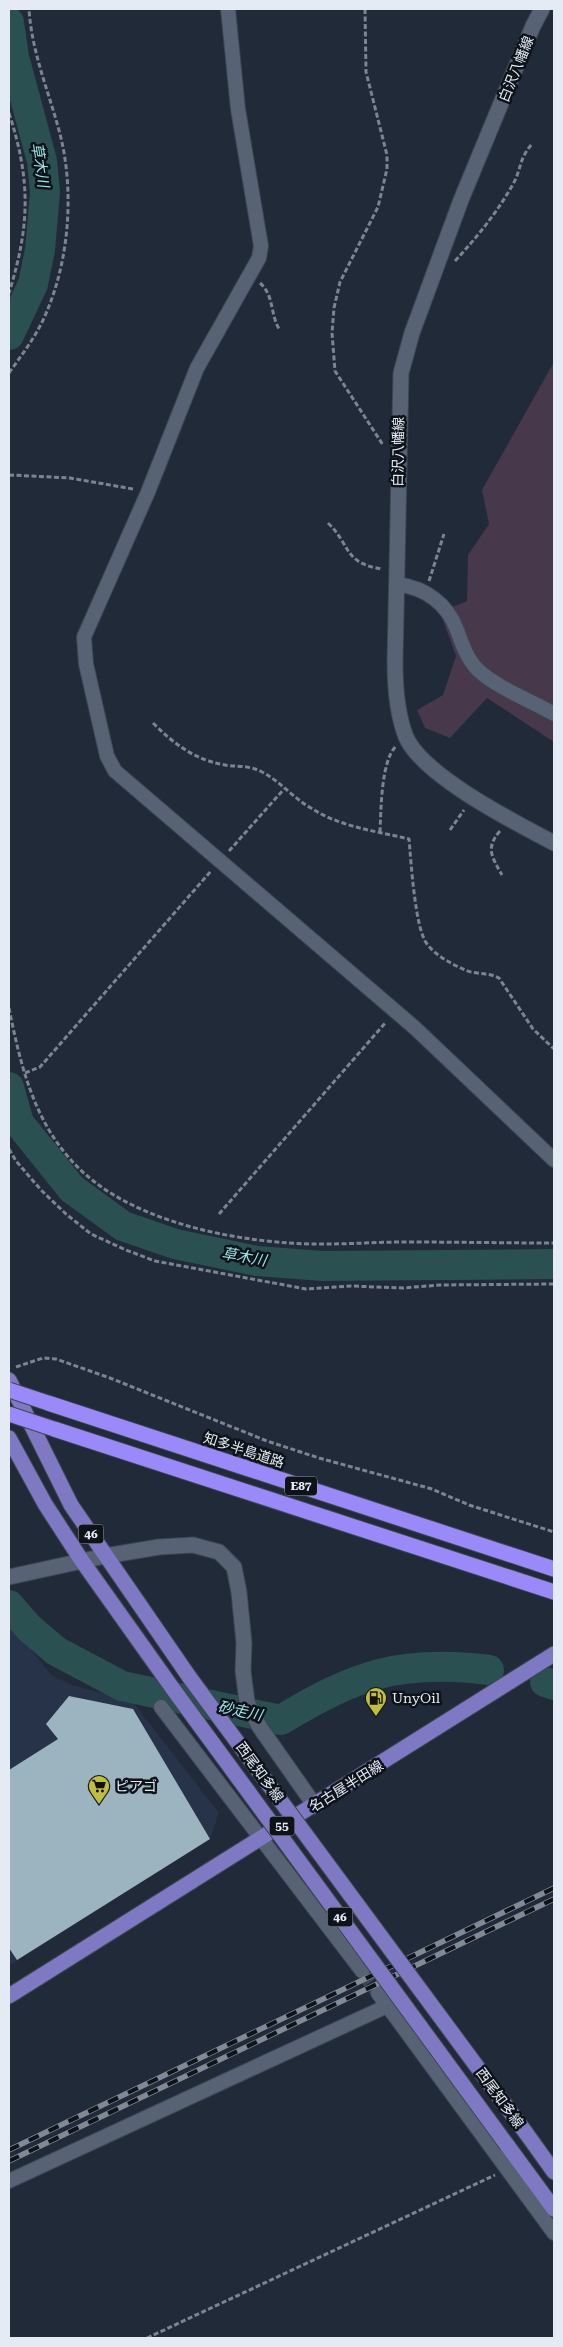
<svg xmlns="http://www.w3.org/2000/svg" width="563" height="2347" viewBox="0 0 563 2347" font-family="'Roboto Serif','Noto Sans JP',serif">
  <rect width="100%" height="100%" fill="#202a39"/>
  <path fill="#263348" d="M9 1627 28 1646 51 1675 72 1685 132 1701 219 1813 210 1839 9 1966Z"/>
  <path fill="#47384c" d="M554 362V742L487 698 450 738 425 728 417 710 443 695 456 656 440 612 467 601 468 555 489 524 482 490Z"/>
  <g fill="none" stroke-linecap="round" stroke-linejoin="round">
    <path stroke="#2a5051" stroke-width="30" d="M9 22 14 57 42 161 45 192 40 250 33 284 9 335
      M9 1087 19 1123 72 1189 123 1226 175 1244 257 1261 323 1266 554 1264
      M9 1605 29 1628 56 1651 122 1686 281 1720C355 1675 400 1659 489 1670
      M545 1682 554 1685"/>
  </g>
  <path fill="#9cb4c0" d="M69 1696 133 1709 210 1839 17 1960 9 1948V1770L58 1739 46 1724Z"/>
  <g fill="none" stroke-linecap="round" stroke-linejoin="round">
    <path stroke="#3d4755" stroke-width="14" stroke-dasharray="14 7" stroke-linecap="butt" d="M362 1971 378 1993"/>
    <g stroke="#3e4653" stroke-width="16">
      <path id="street" d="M228 9 238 109 261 246 259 258 197 368 148 492 84 637 86 664 107 756 115 771 415 1028 554 1160
        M397 584C425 588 447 603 457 630 462 644 467 659 478 670 499 689 530 700 554 714
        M161 1707 362 1971
        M378 1993 554 2233
        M9 2181 387 2006"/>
    </g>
    <g stroke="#3e4653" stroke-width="17">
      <path id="secondary" d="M542 9 533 26 461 200 412 333 401 373 395 662C395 687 397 714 406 737 423 776 516 823 554 843
        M9 1577 105 1556 159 1547 193 1545 219 1552 234 1567 239 1592 244 1643 243 1671 247 1702 259 1726 315 1806"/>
    </g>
    <g stroke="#3e4653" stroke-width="17">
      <path id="primary" d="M9 1380 71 1505 190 1678
        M9 1438 45 1504 82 1561 173 1689
        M9 1996 554 1654
        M526 2133 554 2172
        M507 2145 554 2209"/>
    </g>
    <g stroke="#3e4653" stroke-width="17">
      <path id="highway" d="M48 1403 554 1569
        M54 1429 554 1592"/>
    </g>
    <path stroke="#7c8491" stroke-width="3" stroke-dasharray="5 2.5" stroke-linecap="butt" d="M365 9 366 72 387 155V169L378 207 340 282 334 308 332 333 335 371 383 445
      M9 113C31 181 30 225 9 293
      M455 261C477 237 496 214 512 186 522 169 518 160 532 144
      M260 283C274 295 270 313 279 329
      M9 373C23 353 38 334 47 311 69 259 74 193 61 138 50 94 32 55 29 9
      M9 475 70 478 133 489
      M328 523C351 545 343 563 382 569
      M429 581 444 534
      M153 723C174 744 195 760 225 765 237 767 249 765 262 772 280 781 293 798 311 808 340 827 376 831 409 839 411 861 415 929 427 944 436 956 452 964 465 970 476 975 488 972 499 978L533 1029 554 1049
      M450 830 464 810
      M500 831C485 848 492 857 502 875
      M380 832C381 810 381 761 396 746
      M229 851 284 789
      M9 1008C20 1063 33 1118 71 1160 121 1217 217 1238 289 1243 328 1246 367 1242 406 1242 456 1242 505 1243 554 1243
      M25 1073 40 1067 211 871
      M9 1149 16 1161 41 1190 66 1214 91 1234 126 1250 155 1261 306 1289 351 1286 403 1288 440 1285 554 1284
      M219 1214 386 1022
      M16 1367 43 1358 56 1359 110 1378 267 1441 319 1458 432 1489 469 1505 554 1532
      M147 2338 495 2175"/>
    <use href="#street" stroke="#576274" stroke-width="14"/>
    <use href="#secondary" stroke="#576274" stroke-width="15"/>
    <use href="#primary" stroke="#7f79c4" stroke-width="15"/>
    <use href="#highway" stroke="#9a89f9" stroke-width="15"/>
    <g stroke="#818996" stroke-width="5.5">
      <path id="rail" d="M9 2150 554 1888
        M9 2161 554 1899"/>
    </g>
    <use href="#rail" stroke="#0e1219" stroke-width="4" stroke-dasharray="11" stroke-linecap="butt"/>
    <g stroke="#3e4653" stroke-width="17" stroke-linecap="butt">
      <path id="primary-bridge" d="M190 1678 526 2133
        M173 1689 507 2145"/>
    </g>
    <g stroke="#3e4653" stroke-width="17" stroke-linecap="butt">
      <path id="highway-bridge" d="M9 1390 48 1403
        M9 1414 54 1429"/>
    </g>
    <use href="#primary-bridge" stroke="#7f79c4" stroke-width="15"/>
    <use href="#highway-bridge" stroke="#9a89f9" stroke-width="15"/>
  </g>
  <defs>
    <g id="fuel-pin" transform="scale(1.125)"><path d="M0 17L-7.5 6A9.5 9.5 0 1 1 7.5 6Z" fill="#c0be40" stroke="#0e1219"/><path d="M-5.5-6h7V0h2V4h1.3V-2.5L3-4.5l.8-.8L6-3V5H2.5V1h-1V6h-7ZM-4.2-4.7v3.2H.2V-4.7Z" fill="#111"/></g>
    <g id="supermarket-pin" transform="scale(1.125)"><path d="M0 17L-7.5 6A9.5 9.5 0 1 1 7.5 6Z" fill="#c0be40" stroke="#0e1219"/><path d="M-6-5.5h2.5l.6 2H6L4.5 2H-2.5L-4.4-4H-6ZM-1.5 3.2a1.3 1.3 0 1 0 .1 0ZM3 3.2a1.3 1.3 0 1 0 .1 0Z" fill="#111"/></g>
  </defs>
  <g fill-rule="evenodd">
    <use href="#fuel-pin" x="376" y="1698"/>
    <use href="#supermarket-pin" x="99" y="1786"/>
  </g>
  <g text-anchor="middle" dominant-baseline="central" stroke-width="5" stroke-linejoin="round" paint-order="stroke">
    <g fill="#0e1219" stroke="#a4aab3" stroke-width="1">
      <rect x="285" y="1476.5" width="32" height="19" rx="4"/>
      <rect x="78.5" y="1524.5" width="25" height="19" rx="4"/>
      <rect x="269.5" y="1816.5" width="25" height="19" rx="4"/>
      <rect x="327.5" y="1907.5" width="25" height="19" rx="4"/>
    </g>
    <g font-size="12" font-weight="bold" fill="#e4ebf5">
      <text x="301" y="1486">E87</text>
      <text x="91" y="1534">46</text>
      <text x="282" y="1826">55</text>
      <text x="340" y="1917">46</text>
    </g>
    <g font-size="14" fill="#e4ebf5" stroke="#0e1219">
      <text transform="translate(516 69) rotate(-68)">白沢八幡線</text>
      <text transform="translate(398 452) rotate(-89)">白沢八幡線</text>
      <text transform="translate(244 1450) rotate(18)">知多半島道路</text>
      <text transform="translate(260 1772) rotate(54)">西尾知多線</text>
      <text transform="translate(346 1786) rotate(-32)">名古屋半田線</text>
      <text transform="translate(500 2098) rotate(54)">西尾知多線</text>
    </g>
    <g font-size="14" fill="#e4ebf5" stroke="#0e1219" text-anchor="start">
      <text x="392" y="1698">UnyOil</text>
      <text x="115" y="1786">ピアゴ</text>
    </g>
    <g font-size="15" font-style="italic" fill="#9ce5e8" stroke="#0e1219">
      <text transform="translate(40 165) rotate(81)">草木川</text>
      <text transform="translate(244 1257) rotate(10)">草木川</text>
      <text transform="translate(240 1711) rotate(12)">砂走川</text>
    </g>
  </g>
  <rect width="563" height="2347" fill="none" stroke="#e4ebf5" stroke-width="20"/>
</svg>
